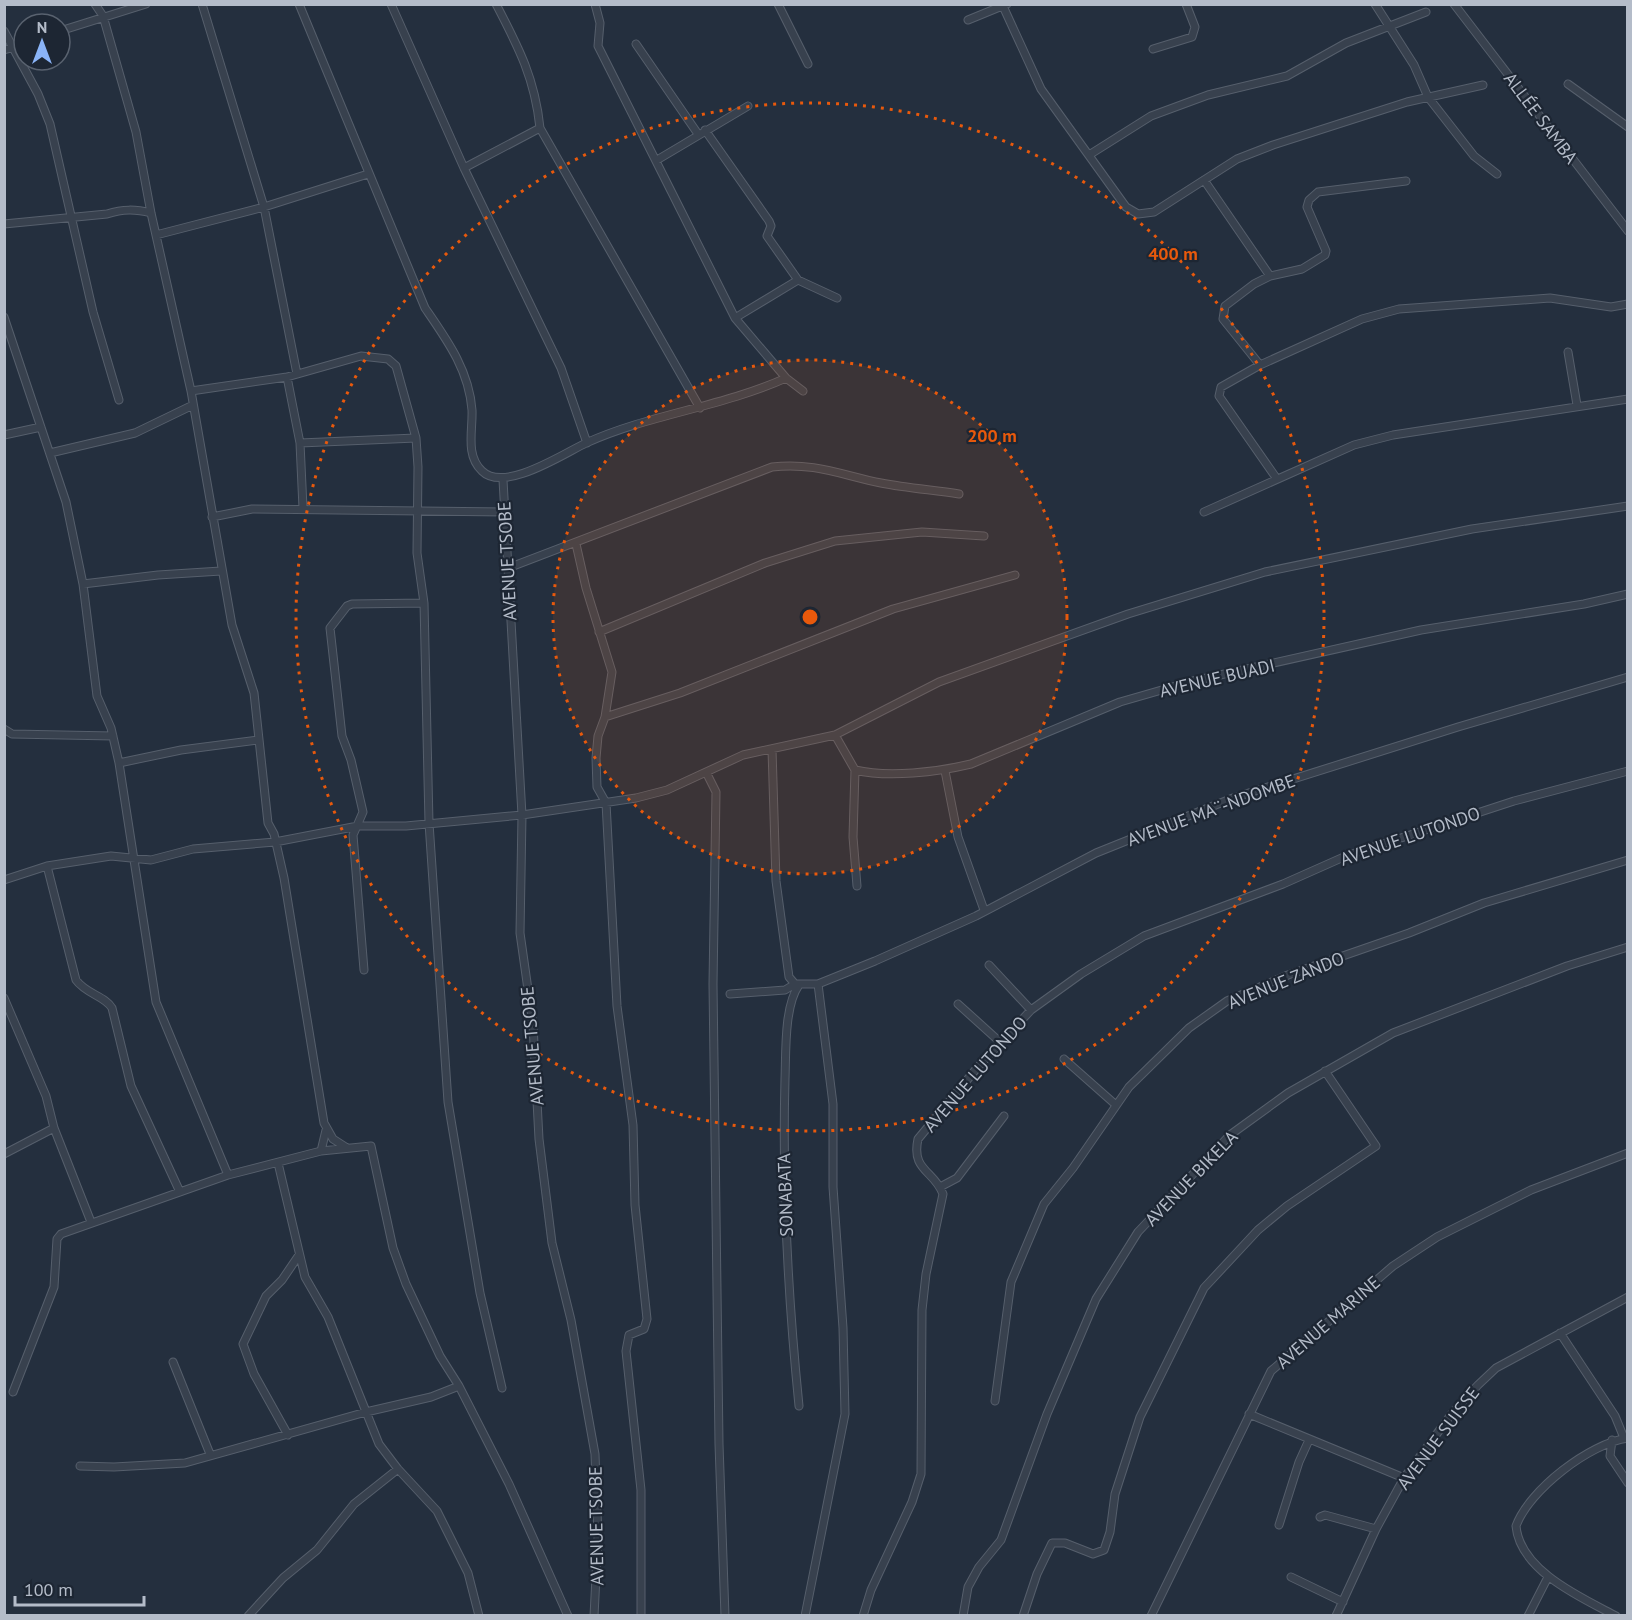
<svg xmlns="http://www.w3.org/2000/svg" width="1632" height="1620" viewBox="0 0 1632 1620" font-family="'PT Sans',sans-serif">
  <rect width="100%" height="100%" fill="#242f3e"/>
  <g fill="none" stroke-linecap="round" stroke-linejoin="round">
    <g stroke="#565f6c" stroke-width="9">
      <path id="street" d="M95 4 103 16 136 132 151 213 191 391 232 625 254 693 268 823 274 834 284 878 324 1123 333 1139 347 1148
        M202 4 264 207 297 374
        M299 4 425 308C447 340 469 370 472 410 473 430 465 455 482 471 504 493 563 454 586 443 650 414 722 407 786 378
        M391 4 464 168 561 368 587 443
        M496 4C519 48 535 79 540 128L700 408
        M595 4 600 23 598 46 735 318 786 378 803 391
        M778 4 808 64
        M1002 4 1041 89 1126 207 1138 214 1154 212 1237 159 1273 145 1407 102 1483 85
        M1375 4 1414 65 1428 97 1474 156 1497 174
        M1454 4 1628 231
        M968 20 1007 4
        M4 31 38 94 50 124 93 312 119 400
        M60 31 146 4
        M636 44 698 134
        M1153 49 1192 37 1195 27 1186 4
        M4 50 24 44
        M1568 84 1628 127
        M705 130 769 221 771 226 767 236 798 280 837 298
        M1089 155 1151 116 1208 95 1287 76 1346 43 1426 12
        M657 160 748 106
        M464 168 540 128
        M1204 180 1270 276
        M4 224 107 214C123 209 135 209 151 213
        M156 235 264 207 368 174
        M4 317 66 502 83 584 97 696 111 728 119 763 156 1002 228 1175
        M735 318 798 280
        M1568 352 1577 405
        M1260 365 1223 319 1225 306 1254 284 1270 276 1302 269 1325 255 1326 251 1307 207 1309 200 1318 192 1406 181
        M287 377 300 443 303 508
        M191 391 287 377 361 356 388 359 396 366 416 438 418 467 417 553 424 603 429 823 448 1102 480 1293 502 1388
        M4 435 41 427
        M300 443 416 438
        M50 453 135 433 193 405
        M1277 479 1219 396 1221 387 1260 365 1362 319 1399 309 1550 298 1611 307 1628 304
        M503 480 522 815 520 933 533 1025 539 1139 552 1243 571 1320 595 1454 598 1537 594 1616
        M1204 512 1354 445 1393 435 1628 399
        M212 517 252 509 505 512
        M576 544 586 588 612 672 605 717 598 736 596 758 597 787 606 803 617 1006 633 1125 635 1205 647 1319 644 1329 629 1335 626 1351 641 1490V1616
        M508 568 772 467C813 462 842 475 881 483 907 488 933 490 959 494
        M83 584 158 575 221 571
        M599 632 765 563 835 541 922 532 984 536
        M605 717 680 693 893 609 1015 575
        M4 729 12 734 113 736
        M835 735 855 770C889 778 937 772 971 764L1120 702 1193 681 1421 630 1584 604 1628 594
        M772 749 776 881 789 977 795 984H818L875 961 976 916 1096 853 1233 798 1458 727 1628 677
        M119 763 181 750 258 740
        M855 770 853 837 857 886
        M945 771 958 837 984 910
        M707 774 716 792 713 984 719 1444 725 1616
        M47 866 76 980C86 994 105 996 112 1008L131 1086 180 1192
        M4 880 47 866 111 856 151 860 193 849 275 842 358 826H406L522 815 636 798 667 790 743 755 835 735 939 682 1128 614 1265 572 1472 529 1628 506
        M989 965 1031 1010
        M364 970 353 835 363 812 351 760 342 736 330 628 347 606 352 604 424 603
        M799 985C784 1006 786 1053 785 1079 782 1189 788 1297 799 1406
        M730 994 785 990 795 984
        M4 998 46 1096 54 1128 91 1222
        M958 1004 1000 1042
        M1064 1059 1116 1105
        M321 1151 326 1130
        M4 1154 54 1128
        M278 1163 305 1277 328 1317 379 1444 398 1469 437 1511 468 1573 479 1616
        M940 1187 957 1178 1004 1116
        M1560 1333 1615 1416 1624 1438
        M173 1362 210 1454
        M13 1392 54 1287 57 1239 61 1234 228 1175 321 1151 371 1146 393 1248 406 1284 440 1356 459 1386 509 1484 568 1616
        M995 1401 1011 1282 1044 1204 1073 1168 1129 1087 1189 1028 1227 1001 1288 975 1409 933 1484 903 1628 860
        M1249 1414 1404 1478
        M288 1435 254 1374 243 1344 266 1296 282 1280 299 1255
        M1612 1440 1610 1456 1628 1483
        M80 1466 114 1467 185 1463 366 1412 431 1397 459 1386
        M1320 1517 1325 1515 1376 1529
        M1279 1525 1299 1462 1309 1440
        M1291 1577 1343 1602
        M248 1616 283 1578 317 1550 354 1504 398 1469
        M805 1616 845 1414 843 1328 833 1187V1104L818 984
        M863 1616 871 1590 912 1502 921 1474 922 1310 926 1274 943 1194C934 1170 911 1171 918 1139L977 1068 1031 1010 1081 974 1144 936 1283 884 1346 856 1514 801 1628 771
        M963 1616 968 1587 979 1567 1001 1540 1047 1414 1096 1299 1138 1232 1230 1135 1288 1093 1393 1033 1567 966 1628 947
        M1023 1616 1037 1574 1052 1543H1065L1093 1554 1104 1550 1110 1532 1115 1494 1140 1417 1204 1288 1258 1230 1287 1206 1376 1146 1325 1071
        M1151 1616 1271 1371 1393 1266 1437 1237 1531 1190 1628 1153
        M1336 1616 1376 1529 1404 1478 1453 1412 1478 1385 1496 1368 1628 1297
        M1528 1616 1548 1577
        M1616 1616C1582 1598 1520 1571 1516 1526 1529 1490 1590 1443 1628 1438"/>
    </g>
    <use href="#street" stroke="#38414e" stroke-width="7"/>
  </g>
  <circle cx="810" cy="617" r="257" fill="#e8590c" fill-opacity=".12"/>
  <g fill="none" stroke="#e8590c" stroke-width="3" stroke-dasharray="3 6">
    <circle cx="810" cy="617" r="257"/>
    <circle cx="810" cy="617" r="514"/>
  </g>
  <g text-anchor="middle" dominant-baseline="central" stroke-width="4.5" stroke-linejoin="round" paint-order="stroke">
    <g font-size="18" fill="#b4bcc9" stroke="#1d2633">
      <text transform="translate(1541 118) rotate(53)">ALLÉE SAMBA</text>
      <text transform="translate(507 561) rotate(-93)">AVENUE TSOBE</text>
      <text transform="translate(1217 678) rotate(-13)">AVENUE BUADI</text>
      <text transform="translate(1211 810) rotate(-20)">AVENUE MA¨-NDOMBE</text>
      <text transform="translate(1410 836) rotate(-19)">AVENUE LUTONDO</text>
      <text transform="translate(1286 980) rotate(-22)">AVENUE ZANDO</text>
      <text transform="translate(532 1046) rotate(-95)">AVENUE TSOBE</text>
      <text transform="translate(975 1074) rotate(-49)">AVENUE LUTONDO</text>
      <text transform="translate(1191 1178) rotate(-46)">AVENUE BIKELA</text>
      <text transform="translate(785 1195) rotate(-92)">SONABATA</text>
      <text transform="translate(1328 1322) rotate(-41)">AVENUE MARINE</text>
      <text transform="translate(1438 1438) rotate(-53)">AVENUE SUISSE</text>
      <text transform="translate(596 1526) rotate(-91)">AVENUE TSOBE</text>
    </g>
  </g>
  <circle cx="810" cy="617" r="9" fill="#e8590c" stroke="#1d2633" stroke-width="3"/>
  <g font-size="18" text-anchor="middle" font-weight="bold" fill="#e8590c" stroke="#1d2633" stroke-width="4.5" stroke-linejoin="round" paint-order="stroke">
    <text x="1173" y="260">400 m</text>
    <text x="992" y="442">200 m</text>
  </g>
  <rect width="1632" height="1620" fill="none" stroke="#b4bcc9" stroke-width="12"/>
  <g transform="translate(42 42)"><circle r="28" fill="#1d2633" stroke="#59626f" stroke-width="1.5"/>
  <path d="M0-4.5L10 22L0 15L-10 22Z" fill="#8ab4f8"/>
  <text y="-9" font-size="16" font-weight="bold" text-anchor="middle" fill="#b4bcc9">N</text>
  </g>
  <path d="M15 1596v9h129v-9" fill="none" stroke="#b4bcc9" stroke-width="3"/>
  <text x="24" y="1596" font-size="18" fill="#b4bcc9" stroke="#1d2633" stroke-width="4.5" paint-order="stroke">100 m</text>
</svg>
